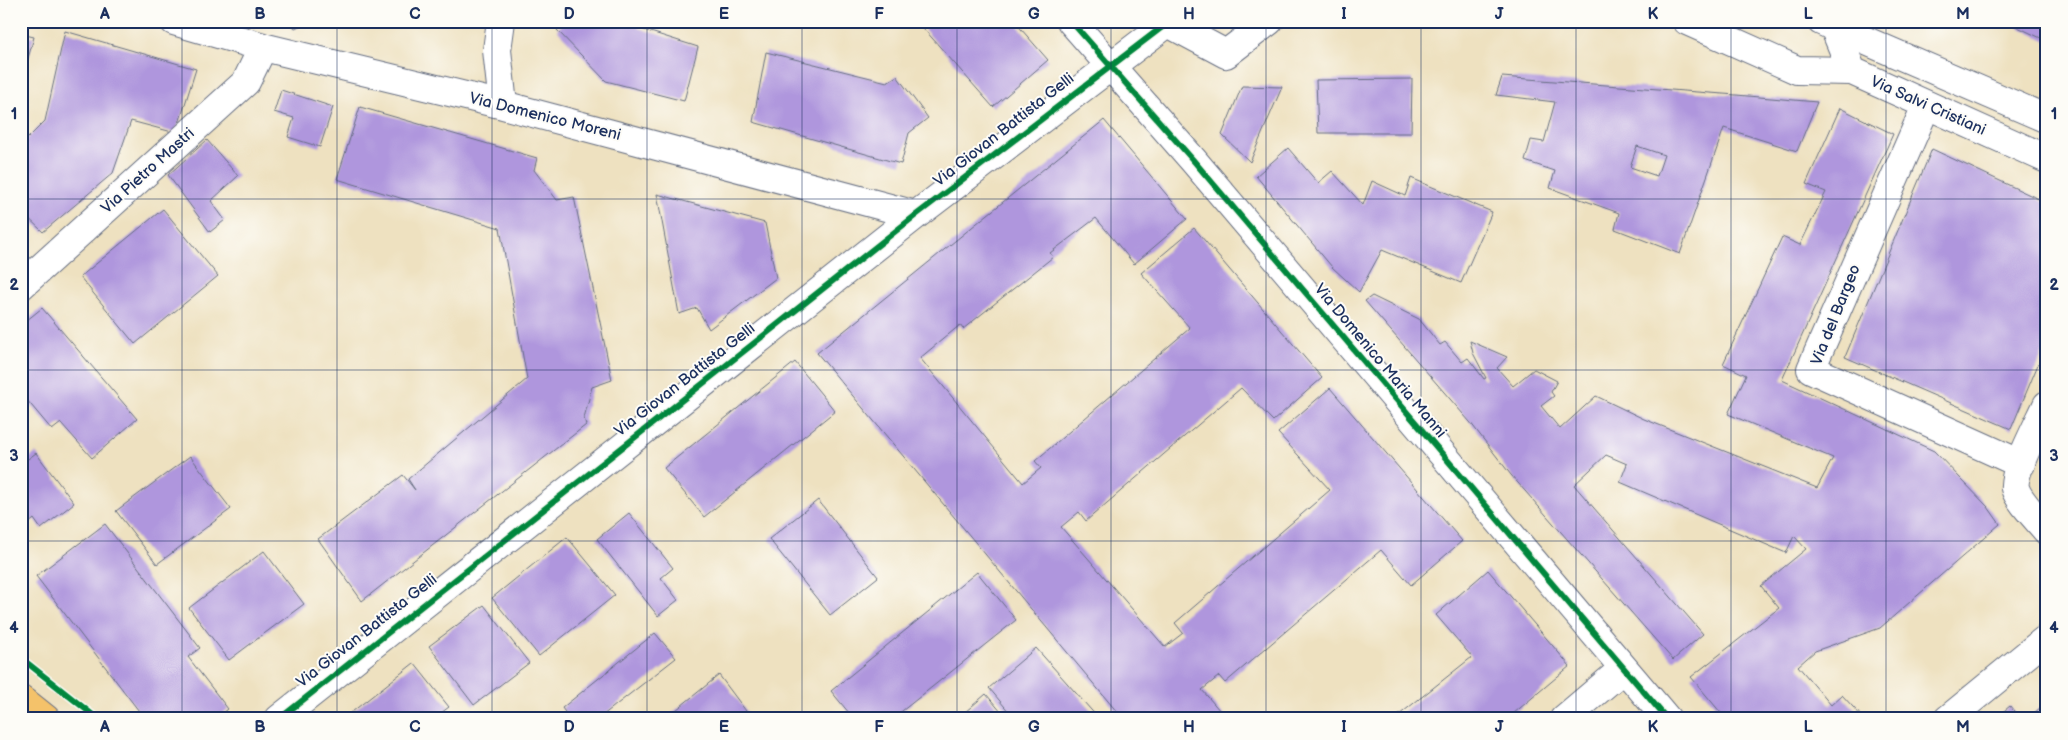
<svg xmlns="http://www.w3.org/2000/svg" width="2068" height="740" viewBox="0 0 2068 740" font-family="'Balsamiq Sans',sans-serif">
  <rect width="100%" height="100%" fill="#fdfcf7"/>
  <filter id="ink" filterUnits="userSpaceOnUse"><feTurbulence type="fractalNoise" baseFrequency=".02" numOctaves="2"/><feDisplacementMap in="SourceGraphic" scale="10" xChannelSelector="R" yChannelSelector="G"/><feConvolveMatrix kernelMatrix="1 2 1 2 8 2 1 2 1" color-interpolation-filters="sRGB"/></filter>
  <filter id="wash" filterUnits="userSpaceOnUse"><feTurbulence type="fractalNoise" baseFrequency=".0096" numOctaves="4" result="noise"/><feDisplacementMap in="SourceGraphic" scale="20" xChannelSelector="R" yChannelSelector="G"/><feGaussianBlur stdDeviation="1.12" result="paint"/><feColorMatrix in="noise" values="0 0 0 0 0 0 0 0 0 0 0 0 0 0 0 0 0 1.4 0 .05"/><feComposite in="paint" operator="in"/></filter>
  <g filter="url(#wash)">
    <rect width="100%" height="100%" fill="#eee1c0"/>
    <g id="blocks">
      <path fill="#af96dd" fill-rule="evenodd" d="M287 21H310L295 28Z
        M565 21H642L638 28 698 47 684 101 606 81 557 30Z
        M917 21H1014L1048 60 993 107Z
        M2005 21H2047V41Z
        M65 31 196 69 176 133 131 121 113 173 43 232 21 211V145L45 121Z
        M21 34 34 37 22 80H21Z
        M766 52 887 82 897 76 928 118 909 133 901 164 753 122Z
        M1502 77 1736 95 1817 102 1797 151 1724 128 1680 254 1615 229 1619 213 1550 188 1555 171 1525 161 1531 140 1544 142 1555 102 1496 95ZM1637 146 1664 155 1657 176 1630 167Z
        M1412 79 1411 133H1318L1316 80Z
        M1242 86 1282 87 1250 162 1222 135Z
        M281 90 333 107 320 147 288 137 294 118 274 112Z
        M360 107 537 158 534 170 557 200 574 197 612 380 592 387 584 418 586 425 362 601 318 539 403 475 415 490 408 479 527 379 500 228 337 179Z
        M1840 108 1893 134 1782 380 1934 451 1988 507 2000 524 1880 628 1815 651 1798 666 1831 705 1842 695 1864 719H1726L1691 677 1779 608 1761 586 1806 549 1794 536 1786 553 1620 482 1627 464 1606 455 1574 485 1703 634 1673 660 1511 475 1470 422 1365 301 1372 296 1419 319 1440 345 1445 342 1462 362 1468 358 1484 379 1486 378 1473 353 1470 341 1507 357 1497 368 1513 386 1534 369 1557 381 1551 392 1554 396 1541 406 1560 429 1596 396 1644 419 1817 488 1833 458 1728 414 1746 375 1723 364 1782 237 1800 245 1826 192 1806 184Z
        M1104 120 1187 219 1134 264 1096 218 1050 253 1053 257 963 329 960 325 920 358 1023 483 1041 468 1035 461 1190 328 1141 273 1194 228 1322 378 1273 421 1241 388 1086 521 1079 512 1061 527 1165 647 1183 633 1175 623 1330 490 1278 433 1330 388 1462 541 1411 585 1381 550 1225 683 1219 676 1202 690 1227 719H1123L817 353Z
        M207 140 238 176 211 201 225 220 210 232 168 175Z
        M1288 148 1318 183 1332 171 1363 205 1372 181 1405 196 1411 178 1492 212 1461 283 1382 250 1359 292 1332 267 1256 176Z
        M1932 149 2047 203V343L2011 429 1845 357Z
        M657 194 765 223 776 278 709 329 697 308 679 314Z
        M163 209 218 276 135 344 80 277Z
        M42 308 137 419 92 458 61 423 52 430 21 393 23 386 21 384V325Z
        M795 362 835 411 704 517 664 468Z
        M36 453 74 503 41 529 34 519 21 530V464Z
        M190 456 231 509 157 564 116 511Z
        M818 500 878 577 830 615 769 539Z
        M629 513 673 568 661 578 678 600 658 616 597 539Z
        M105 524 200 648 188 657 228 709 216 719H145L36 576Z
        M567 537 615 595 539 656 492 598Z
        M264 551 304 604 229 660 189 608Z
        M1488 570 1570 666 1507 719H1394L1472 657 1436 615Z
        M977 572 1016 620 892 719H854L831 691Z
        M484 605 529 663 474 705 429 646Z
        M655 633 676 658 598 719H570L562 708Z
        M1036 648 1099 719H1015L989 688Z
        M414 663 449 707 433 719H343Z
        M719 675 752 719H665Z
        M986 694 1007 719H957Z
        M2047 702V719H2027Z
        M2010 706 2020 719H1994Z"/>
    </g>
  </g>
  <g filter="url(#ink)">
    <use href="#blocks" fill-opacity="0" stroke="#656d80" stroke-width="1"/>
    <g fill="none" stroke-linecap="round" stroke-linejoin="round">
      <g stroke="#656d80" stroke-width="30">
        <path id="minor" d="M174 21 263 47 503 105 916 215
          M501 21 497 50 503 105
          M1071 21 1193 160 1667 719
          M1687 21 1797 70 1852 71
          M1821 21 1834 27 1852 71 2047 159
          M1168 23 1226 54 1269 21
          M1834 27 2047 119
          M1926 106 1811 369 2021 464
          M21 286 246 82 263 47
          M2047 405C2040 421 2012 473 2015 488 2018 500 2038 520 2047 531
          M279 719 916 215 1170 21
          M1564 719 1623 669
          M1948 719 2047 638"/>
      </g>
      <g stroke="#656d80" stroke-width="30">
        <path id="major" d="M21 699 46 719"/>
      </g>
      <use href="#minor" stroke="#fff" stroke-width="28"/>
      <use href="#major" stroke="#f4c26a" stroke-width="28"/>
      <g stroke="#fdfcf7" stroke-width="9">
        <path id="cycleway" d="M1071 21 1193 160 1667 719
          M21 658 98 719
          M279 719 916 215 1170 21"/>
      </g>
      <use href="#cycleway" stroke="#00873e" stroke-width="6"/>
    </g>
  </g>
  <path fill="none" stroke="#1b2f5e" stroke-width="1" stroke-opacity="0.55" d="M182 21V719M337 21V719M492 21V719M647 21V719M802 21V719M957 21V719M1111 21V719M1266 21V719M1421 21V719M1576 21V719M1731 21V719M1886 21V719M21 199H2047M21 370H2047M21 541H2047"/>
  <g text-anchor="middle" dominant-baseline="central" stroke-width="4" stroke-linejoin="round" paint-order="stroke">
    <g font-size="16" fill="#1b2f5e" stroke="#fdfcf7">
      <text transform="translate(1928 106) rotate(24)">Via Salvi Cristiani</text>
      <text transform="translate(545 117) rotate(14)">Via Domenico Moreni</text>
      <text transform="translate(1004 130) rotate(-38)">Via Giovan Battista Gelli</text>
      <text transform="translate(148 171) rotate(-42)">Via Pietro Mastri</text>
      <text transform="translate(1836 315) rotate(-68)">Via del Bargeo</text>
      <text transform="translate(1380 361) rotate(50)">Via Domenico Maria Manni</text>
      <text transform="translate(685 380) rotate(-38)">Via Giovan Battista Gelli</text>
      <text transform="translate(367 631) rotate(-38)">Via Giovan Battista Gelli</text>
    </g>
  </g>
  <rect width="2068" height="740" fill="none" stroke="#fdfcf7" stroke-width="55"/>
  <rect x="28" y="28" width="2012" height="684" fill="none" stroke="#1b2f5e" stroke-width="2"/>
  <g font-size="16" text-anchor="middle" font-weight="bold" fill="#1b2f5e">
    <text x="105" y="19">A</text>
    <text x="260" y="19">B</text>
    <text x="415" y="19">C</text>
    <text x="569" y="19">D</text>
    <text x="724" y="19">E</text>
    <text x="879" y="19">F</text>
    <text x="1034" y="19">G</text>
    <text x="1189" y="19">H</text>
    <text x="1344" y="19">I</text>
    <text x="1499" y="19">J</text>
    <text x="1653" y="19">K</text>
    <text x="1808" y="19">L</text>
    <text x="1963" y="19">M</text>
    <text x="14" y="119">1</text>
    <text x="2054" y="119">1</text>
    <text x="14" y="290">2</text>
    <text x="2054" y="290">2</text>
    <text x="14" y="461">3</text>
    <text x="2054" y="461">3</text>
    <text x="14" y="633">4</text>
    <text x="2054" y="633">4</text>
    <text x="105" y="732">A</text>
    <text x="260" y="732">B</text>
    <text x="415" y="732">C</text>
    <text x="569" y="732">D</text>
    <text x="724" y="732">E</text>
    <text x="879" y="732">F</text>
    <text x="1034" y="732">G</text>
    <text x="1189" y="732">H</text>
    <text x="1344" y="732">I</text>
    <text x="1499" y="732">J</text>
    <text x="1653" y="732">K</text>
    <text x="1808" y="732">L</text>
    <text x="1963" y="732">M</text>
  </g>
</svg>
